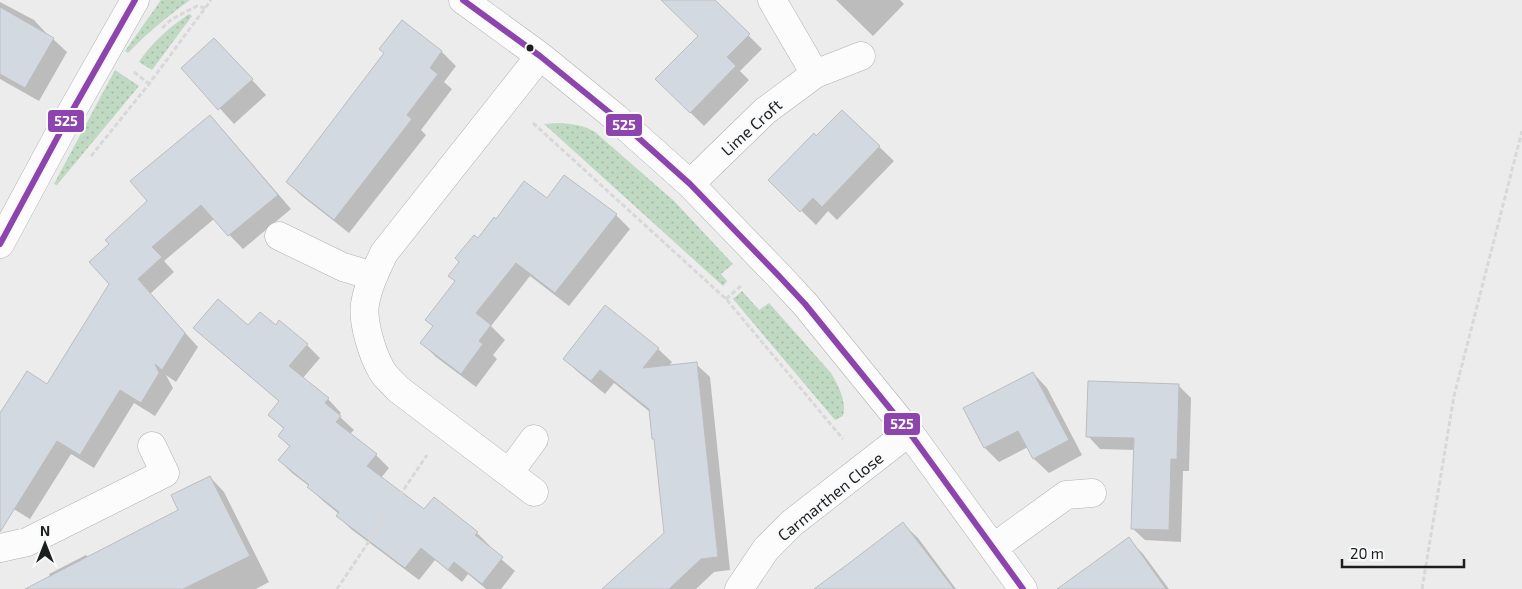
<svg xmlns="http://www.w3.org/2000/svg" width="1522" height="589" viewBox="0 0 1522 589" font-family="'Exo 2',sans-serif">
  <defs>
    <pattern id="grass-dots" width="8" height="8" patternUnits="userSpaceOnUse" patternTransform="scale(1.25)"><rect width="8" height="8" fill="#bfd9c2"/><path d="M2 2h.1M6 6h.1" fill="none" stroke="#a4baa6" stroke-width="1.8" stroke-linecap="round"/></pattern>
  </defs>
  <rect width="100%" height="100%" fill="#ececec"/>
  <path fill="url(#grass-dots)" d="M161 0H190C168 16 147 33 128 53L125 51Z
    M189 14 192 16 152 70 139 62C152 42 169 28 189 14Z
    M115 70 139 86 57 185 54 184Z
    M559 123C573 124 583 125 595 132L674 201 733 264 721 274 727 281 723 286 544 124Z
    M742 291 759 310 769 303 831 373C838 385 847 401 843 416L835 420 733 299Z"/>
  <path fill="#0003" d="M662 0H713L762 49 740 71 749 80 704 126 657 79 699 36Z
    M836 0H900L904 4 873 36Z
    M0 2 34 20 47 34 46 35 53 39 67 52 39 101 0 79Z
    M402 22 442 52 456 66 444 82 452 89 421 130 426 135 349 233 302 196 287 182 385 53Z
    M228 54 266 95 234 124 183 68Z
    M842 111 894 161 837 220 828 211 816 225 770 180 816 137Z
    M210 117 224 131 291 209 243 249 214 219 164 261 174 272 150 294 198 347 176 382 166 375 173 388 155 416 134 403 94 468 71 454 30 519 12 508 0 524V416L48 386 111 284 110 245 149 201Z
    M547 200 616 215 630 229 569 306 530 276 491 326 505 340 493 355 497 359 476 387 436 357 422 343 434 327 427 320 456 282 450 276 478 239 496 220Z
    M276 327 307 345 320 358 302 379 328 399 341 413 339 416 354 430 350 434 376 455 389 468 381 478 425 511 477 533 490 546 488 548 515 571 501 589H486L468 574 462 582 435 560 419 580 351 529 338 516 339 514 322 500 309 487V486L292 473 279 460 290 447 279 436 284 429 270 415 280 402 208 341 195 328Z
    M658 349 672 362 668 367 696 364 710 377 730 570 714 572 696 589H604L665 533 655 440 653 438 650 412 614 383 605 394 578 372 564 359Z
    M1033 373 1047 388 1082 455 1049 473 1034 459 1028 447 999 462 985 448 964 409Z
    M1178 385 1191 398 1189 471H1183L1181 542 1145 540 1132 528 1134 450 1100 449 1088 436Z
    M210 477 224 492 269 582 256 589H41L53 583 49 574 86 555 89 558 180 511Z
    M903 524 918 538 956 589H816Z
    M1129 539 1143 554 1169 589H1085Z"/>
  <path fill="#d3d9e1" stroke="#bdbdbd" d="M661 0H715L750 34 727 57 736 66 690 113 655 79 698 36Z
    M0 7 54 38 25 88 0 74Z
    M402 20 442 51 430 68 438 74 407 115 412 119 334 220 286 182 384 53 379 49Z
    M214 38 253 79 218 110 181 68Z
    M842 110 880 146 822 207 813 198 800 212 768 180 814 133 816 136Z
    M210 115 278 195 228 236 201 205 152 247 162 257 138 279 185 333 162 370 155 364 159 373 141 403 120 390 80 455 57 441 0 532V413L27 371 47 384 109 284 89 262 109 244 105 240 147 201 130 181Z
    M564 175 617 214 555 293 516 263 476 313 491 325 479 341 483 344 461 374 420 343 433 326 425 320 455 281 448 276 459 262 455 258 474 235 478 238 494 217 496 219 524 181 547 198Z
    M218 299 248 325 260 312 276 325 279 320 308 344 289 366 329 398 325 403 341 416 336 422 377 454 367 466 424 509 434 497 478 532 475 535 503 557 482 584 454 562 448 570 421 548 405 568 336 516 339 512 307 487 309 485 278 460 290 446 278 436 284 428 268 415 279 401 193 328Z
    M605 305 659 348 643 368 697 362 718 557 701 559 669 589H602L664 533 654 439H652L649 409 600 370 591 381 563 359Z
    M1033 372 1069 440 1033 459 1018 431 984 448 963 408Z
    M1088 381 1179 384 1177 459H1171L1169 530 1131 529 1134 438 1086 437Z
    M210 476 250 556 183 589H25L178 510 171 495Z
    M903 522 954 589H814L848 564Z
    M1129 537 1166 589H1057Z"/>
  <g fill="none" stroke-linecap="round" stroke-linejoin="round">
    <g stroke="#b1b1b2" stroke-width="29">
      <path id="minor" d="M463 0 540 56 615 117 690 184 778 275 805 304 909 432 1023 589
        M772 0 815 74
        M690 184 765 111 815 74 861 56
        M279 236 343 267 373 276
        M0 244 63 127 135 0
        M509 473 534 439
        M534 492 398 389C393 383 386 378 382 371 373 356 362 322 365 304 368 286 376 270 384 253L540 56
        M0 548 27 542 165 473 152 446
        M993 548 1066 495 1092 493
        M739 589 766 549 792 523 909 432"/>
    </g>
    <path stroke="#d8d8d8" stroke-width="3" stroke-dasharray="5 2.5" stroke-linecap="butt" d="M162 28 172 19 197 6 206 8
      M134 72 149 84
      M533 123 726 299 843 439
      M91 156 149 84 211 0
      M726 299 741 286
      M337 589 427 455
      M1422 589 1454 396 1522 131"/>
    <use href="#minor" stroke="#fcfcfc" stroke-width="28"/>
    <g stroke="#f8f9fa" stroke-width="10">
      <path id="bus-1" d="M463 0 540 56 615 117 690 184 778 275 805 304 909 432 1023 589
        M0 244 63 127 135 0"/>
    </g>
    <use href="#bus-1" stroke="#8e44ad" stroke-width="6"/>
  </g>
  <circle fill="#1c1d1d" stroke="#f8f9fa" stroke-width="2" cx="530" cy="48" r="4.5"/>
  <g text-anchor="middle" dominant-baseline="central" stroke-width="4" stroke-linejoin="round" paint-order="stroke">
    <g font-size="16" fill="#1c1d1d" stroke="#f8f9fa">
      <text transform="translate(751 127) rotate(-42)">Lime Croft</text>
      <text transform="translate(830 496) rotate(-39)">Carmarthen Close</text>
    </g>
  </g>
  <g stroke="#f8f9fa" stroke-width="2">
    <rect x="47" y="109" width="38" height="24" rx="5" fill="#8e44ad"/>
    <rect x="605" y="113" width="38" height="24" rx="5" fill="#8e44ad"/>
    <rect x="883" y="412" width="38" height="24" rx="5" fill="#8e44ad"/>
  </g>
  <g font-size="14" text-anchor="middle" font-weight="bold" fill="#fff">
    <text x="66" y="126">525</text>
    <text x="624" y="130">525</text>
    <text x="902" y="429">525</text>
  </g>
  <g transform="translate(45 544)" stroke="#f8f9fa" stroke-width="4" paint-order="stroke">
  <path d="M0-4L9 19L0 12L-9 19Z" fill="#1c1d1d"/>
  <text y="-8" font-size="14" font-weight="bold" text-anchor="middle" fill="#1c1d1d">N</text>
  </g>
  <path d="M1342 559v8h122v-8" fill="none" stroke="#1c1d1d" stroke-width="2.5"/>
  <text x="1350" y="559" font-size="15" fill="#1c1d1d" stroke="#f8f9fa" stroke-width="4" paint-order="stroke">20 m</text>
</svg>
